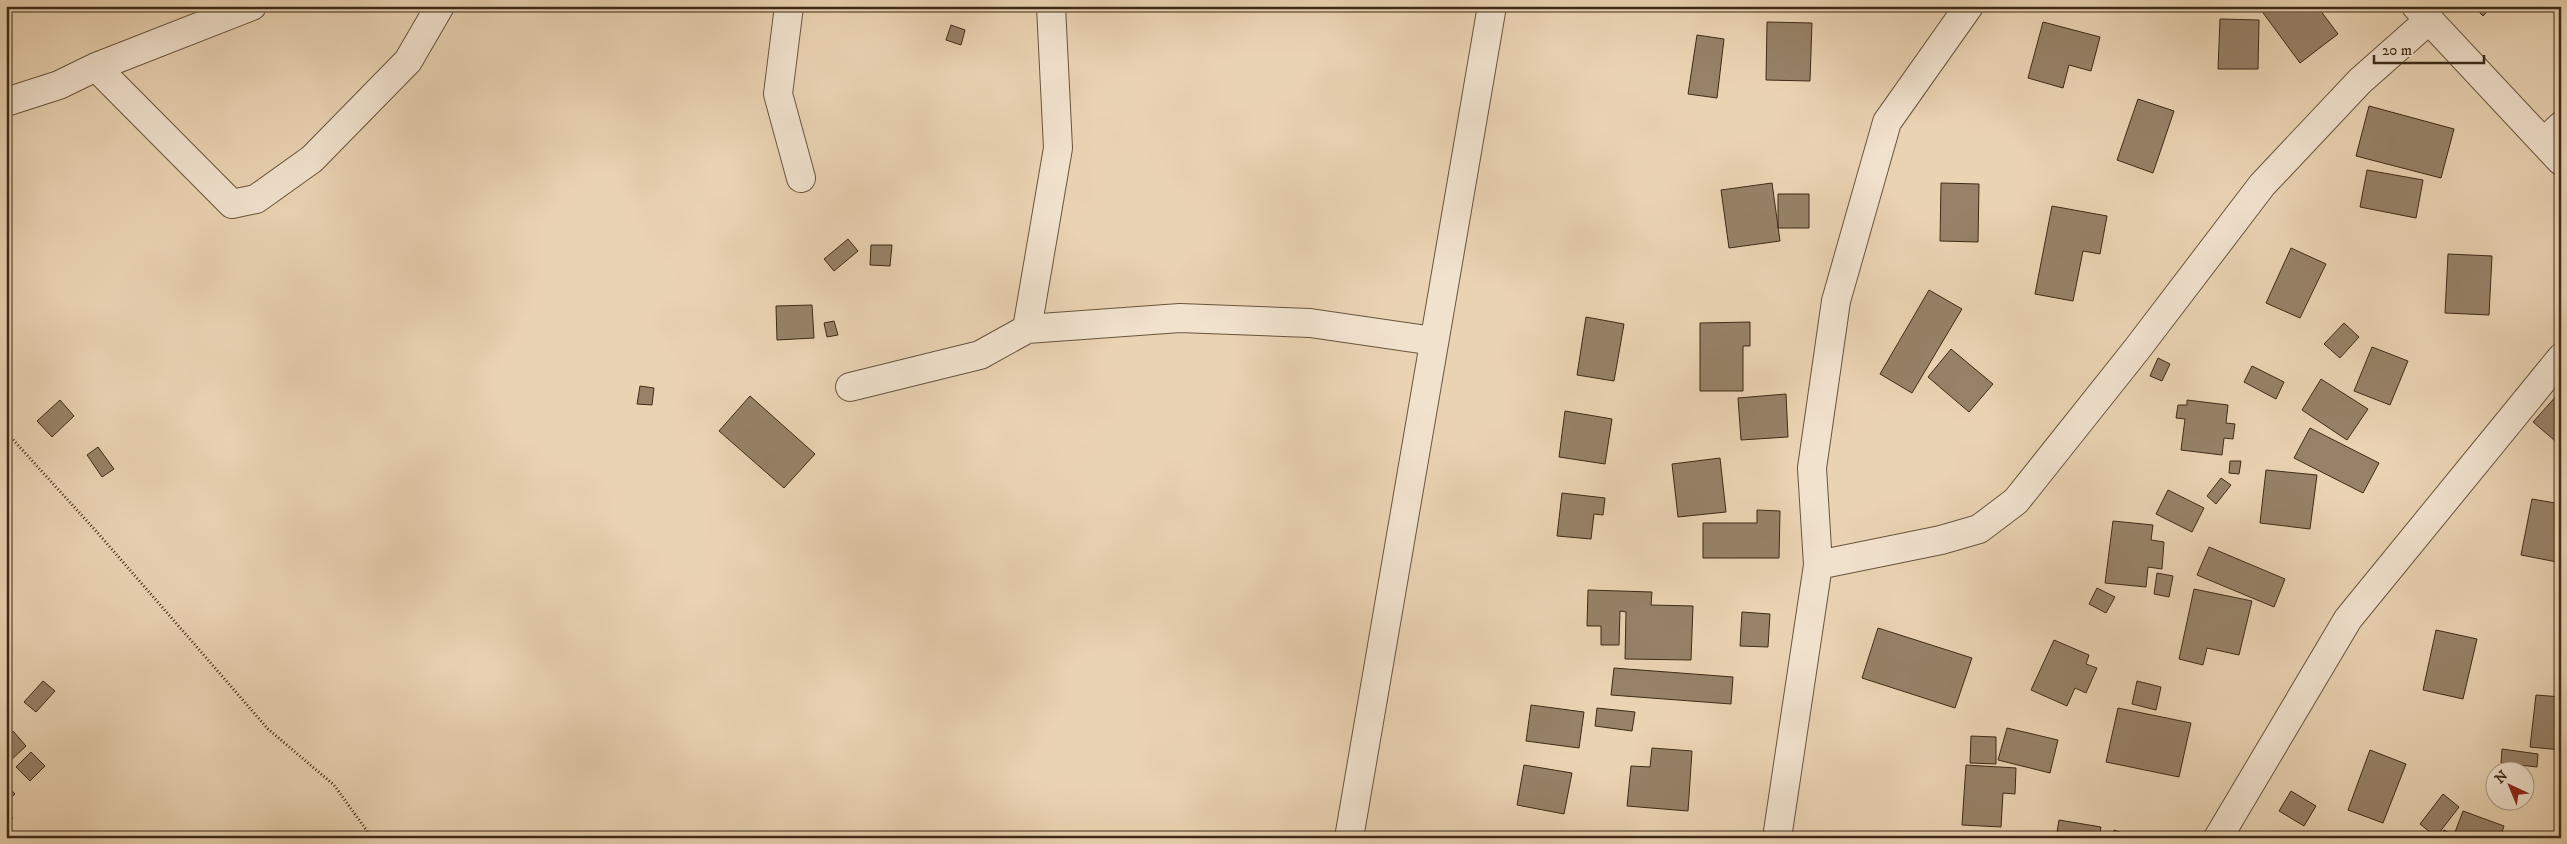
<svg xmlns="http://www.w3.org/2000/svg" width="2567" height="844" viewBox="0 0 2567 844" font-family="'IM FELL DW Pica',serif">
  <rect width="100%" height="100%" fill="#ead3b3"/>
  <filter id="stains"><feTurbulence type="fractalNoise" baseFrequency=".004" numOctaves="4"/><feColorMatrix values="0 0 0 0 .2 0 0 0 0 .09 0 0 0 0 .02 0 0 0 .5 -.17"/></filter>
  <radialGradient id="worn" r=".72"><stop offset=".6" stop-color="#630" stop-opacity="0"/><stop offset="1" stop-color="#630" stop-opacity=".3"/></radialGradient>
  <path fill="#978268" stroke="#3d2b16" d="M2258 6H2317L2338 34 2300 63Z
    M2473 6H2492L2483 16Z
    M2220 19 2259 20 2258 69H2218Z
    M1767 22 1812 23 1810 81 1766 80Z
    M2043 22 2100 37 2091 71 2069 65 2063 88 2028 78Z
    M951 25 965 30 961 45 946 40Z
    M1697 35 1724 39 1717 98 1688 94Z
    M2138 99 2174 111 2153 173 2117 160Z
    M2369 106 2454 129 2441 178 2356 156Z
    M2367 170 2423 180 2416 218 2360 207Z
    M1772 183 1780 241 1729 248 1721 190Z
    M1941 183 1979 184 1978 242 1940 241Z
    M1778 194H1809V228H1778Z
    M2052 206 2107 216 2100 254 2083 251 2073 301 2035 294Z
    M848 239 858 251 834 271 824 259Z
    M871 245H892L890 266 870 265Z
    M2291 248 2326 264 2300 318 2266 303Z
    M2448 254 2492 256 2489 315 2445 313Z
    M1929 290 1962 309 1912 393 1880 374Z
    M812 305 814 338 777 340 776 306Z
    M1586 317 1624 324 1614 381 1577 375Z
    M834 321 838 335 827 337 824 323Z
    M1750 322V346H1743V391H1700V323Z
    M2344 323 2359 337 2340 358 2324 344Z
    M2372 347 2408 361 2390 405 2354 391Z
    M1951 349 1993 384 1969 412 1928 377Z
    M2158 358 2170 364 2162 381 2150 376Z
    M2252 366 2284 382 2276 399 2244 382Z
    M2321 379 2368 409 2347 440 2302 410Z
    M640 386 654 388 652 405 637 404Z
    M1786 394 1788 437 1741 440 1738 398Z
    M2558 394 2561 397V446L2533 422Z
    M750 396 815 454 784 488 719 431Z
    M60 400 74 416 52 437 37 421Z
    M2187 400 2228 405 2226 423 2235 424 2233 439 2224 438 2222 455 2181 450 2185 419 2176 418 2178 405H2187Z
    M1565 411 1612 419 1605 464 1559 457Z
    M2310 428 2379 463 2363 493 2294 458Z
    M98 447 114 469 102 477 87 455Z
    M1720 458 1726 512 1678 517 1672 464Z
    M2230 461H2241L2239 474 2229 473Z
    M2266 470 2317 475 2310 529 2260 523Z
    M2221 478 2231 485 2216 504 2207 496Z
    M2168 490 2204 508 2192 532 2156 514Z
    M1562 493 1605 498 1603 515 1594 514 1591 539 1557 536Z
    M2532 499 2561 504V544L2557 562 2521 555Z
    M1757 510 1780 511 1779 558H1703V523H1757Z
    M2113 521 2153 525 2151 540 2164 542 2162 569 2148 567 2146 587 2105 583Z
    M2209 547 2285 579 2274 607 2197 575Z
    M2157 573 2173 576 2169 597 2154 594Z
    M2097 588 2115 597 2106 613 2089 604Z
    M2194 589 2252 601 2239 655 2207 648 2203 665 2179 659Z
    M1588 590 1652 592 1651 605 1693 606 1691 660 1625 659 1626 612 1620 611 1619 645H1601V626H1587Z
    M1742 612 1770 614 1768 647 1740 646Z
    M1878 628 1972 658 1955 708 1862 678Z
    M2436 630 2477 639 2463 699 2423 690Z
    M2054 640 2089 655 2086 664 2097 668 2086 693 2075 688 2067 706 2031 690Z
    M1614 668 1733 677 1731 704 1611 695Z
    M43 681 55 691 36 712 24 702Z
    M2137 681 2161 687 2156 710 2132 704Z
    M2536 695 2561 697V750L2530 747Z
    M1531 705 1584 712 1579 748 1526 741Z
    M1597 708 1635 712 1632 731 1595 726Z
    M2118 708 2191 723 2179 777 2106 762Z
    M2007 728 2058 740 2050 773 1998 760Z
    M13 731 26 746 9 762 6 759V738Z
    M1971 736 1996 737V764L1970 763Z
    M1652 748 1692 751 1688 811 1627 806 1631 766 1650 767Z
    M2502 749 2538 754 2537 767 2501 763Z
    M2370 750 2406 764 2383 823 2348 810Z
    M31 752 45 766 30 781 16 767Z
    M1524 765 1572 773 1564 814 1517 805Z
    M1966 765 2016 768 2015 794 2003 793 2001 827 1962 825Z
    M6 784 15 794 6 802Z
    M2291 791 2316 806 2304 826 2279 811Z
    M2443 794 2459 807 2436 837 2420 824Z
    M6 809 13 818 6 824Z
    M2463 811 2504 826 2500 838H2442L2444 830 2454 835Z
    M2059 820 2101 827 2099 838H2056Z
    M2114 830 2137 838H2111Z
    M1534 835 1580 838H1534Z"/>
  <g fill="none" stroke-linecap="round" stroke-linejoin="round">
    <g stroke="#68553d" stroke-width="30">
      <path id="minor" d="M789 6 778 94 801 178
        M2416 6 2561 161
        M96 67 232 204 256 199 312 159 408 61 440 6
        M6 102 59 85 96 67 252 6
        M2544 142 2561 126
        M1027 329 1058 148 1051 6
        M850 387 980 355 1027 329 1180 318 1310 323 1434 341
        M1818 565 1941 540 1979 529 2016 501 2137 349 2262 185 2360 81 2429 20
        M1349 838 1492 6
        M1777 838 1818 565 1812 468 1836 301 1887 122 1969 6
        M2218 838 2348 619 2561 358"/>
    </g>
    <path stroke="#3d2b16" stroke-width="3" stroke-dasharray="1 2.5" stroke-linecap="butt" d="M6 432 96 531 268 729 334 785 372 838"/>
    <use href="#minor" stroke="#f1e2ce" stroke-width="28"/>
  </g>
  <rect width="2567" height="844" fill="none" stroke="#ead3b3" stroke-width="25"/>
  <rect x="8" y="8" width="2552" height="829" fill="none" stroke="#3d2b16" stroke-width="2.5"/>
  <rect x="12" y="12" width="2542" height="819" fill="none" stroke="#3d2b16"/>
  <g transform="translate(2510 786) rotate(316)"><circle r="24" fill="#f1e2ce" stroke="#a99984"/>
  <path d="M0-4L9 19L0 12L-9 19Z" fill="#8f2418"/>
  <text y="-8" font-size="14" font-weight="bold" text-anchor="middle" fill="#3d2b16">N</text>
  </g>
  <path d="M2374 55v8h110v-8" fill="none" stroke="#3d2b16" stroke-width="2.5"/>
  <text x="2382" y="55" font-size="15" fill="#3d2b16" stroke="#f1e2ce" stroke-width="4" paint-order="stroke">20 m</text>
  <rect width="100%" height="100%" filter="url(#stains)"/>
  <rect width="100%" height="100%" fill="url(#worn)"/>
</svg>
